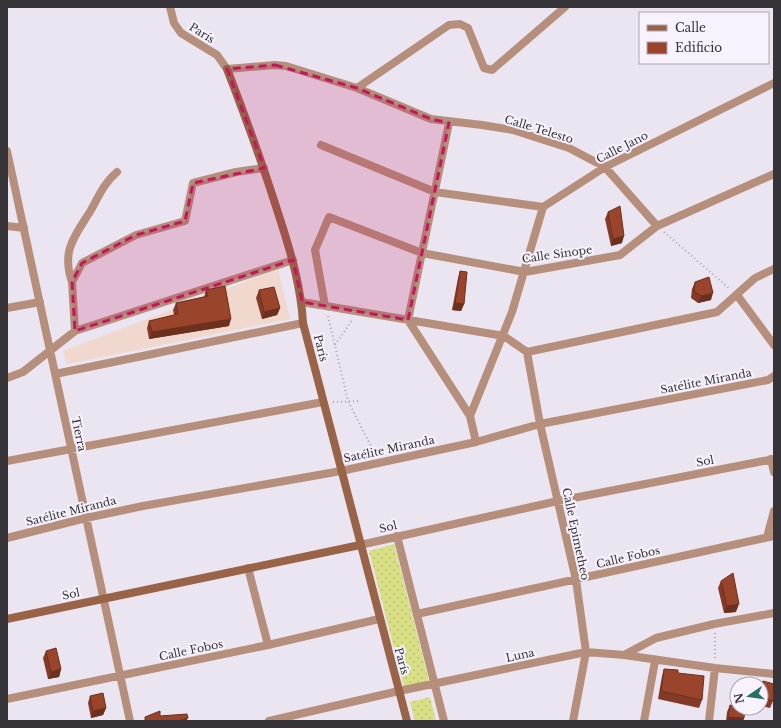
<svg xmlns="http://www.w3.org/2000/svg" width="781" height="728" viewBox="0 0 781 728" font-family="'Libre Baskerville',serif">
  <defs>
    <pattern id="grass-dots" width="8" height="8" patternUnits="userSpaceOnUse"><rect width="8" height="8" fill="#d9df85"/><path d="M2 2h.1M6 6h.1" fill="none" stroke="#bbc074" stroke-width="1.8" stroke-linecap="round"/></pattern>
  </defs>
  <rect width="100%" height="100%" fill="#eae5f0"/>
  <path fill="#f0d8ce" d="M278 269 290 319 67 364 63 351Z"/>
  <path fill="url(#grass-dots)" d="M394 544 429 681 404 687 369 551Z
    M430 697 436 721H415L410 702Z"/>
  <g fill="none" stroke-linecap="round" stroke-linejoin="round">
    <path stroke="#a7a3ac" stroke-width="2" stroke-dasharray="1 3" stroke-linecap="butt" d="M664 232 730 289
      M328 316 348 401 375 454
      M335 345 353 319
      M333 402 358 401
      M715 633V659"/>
    <path stroke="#b58f7b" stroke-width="8" d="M170 7 174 23 181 33 217 55 227 69 275 65 286 66 357 88 431 119 482 125 513 130 569 148 605 167 657 226
      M357 88 449 25 460 24 468 28 484 68 492 70 565 7
      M449 123 408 320 470 416
      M321 145 435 192 543 207
      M7 151 130 721
      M7 226 24 228
      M72 282C61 250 75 236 91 210 99 196 104 183 117 172
      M737 295 774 345
      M302 302 504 336 527 352 717 312 755 278 774 269
      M325 306 315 250 329 217 422 253 525 272 620 255 657 226 774 174
      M7 308 40 302
      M75 331 72 282 82 263 136 235 185 221 193 183 236 172 264 168
      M527 352 540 424 576 580 586 652 573 721
      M55 374 303 323
      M7 378 23 372 75 331 293 260
      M476 442 470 416 512 312 543 207 605 167 774 83
      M771 459 774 472
      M7 461 323 402
      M397 536 444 721
      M767 537 774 511
      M7 538 86 518 143 506 341 471 476 442 540 424 768 380 774 376
      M360 545 558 501 774 459
      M248 568 268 645
      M417 614 774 536
      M624 655 715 668 774 674
      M7 699 268 645 379 619
      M269 721 399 691 586 652 624 655 656 638 714 624 774 613
      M644 721 655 661
      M709 721 715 668"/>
    <path stroke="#996347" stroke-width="8" d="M227 69C246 118 264 168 280 219 291 253 301 287 303 323L407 721
      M7 619 360 545"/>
  </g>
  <path fill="#843a26" d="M608 212 622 243 611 246 605 219Z
    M460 271 464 304 461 311 452 310 458 278Z
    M695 282 711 300 698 303 691 298 692 289Z
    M206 290 229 326 149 339 147 328 149 321 174 315 173 310 176 303 204 297Z
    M259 290 280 308 277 315 262 319 256 298Z
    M721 581 736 612 724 613 718 588Z
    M46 651 61 669 59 677 48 679 43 658Z
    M664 669 678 673 702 700 699 708 658 699 662 676Z
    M763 681 773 701 770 708 761 706V687Z
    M90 696 106 708 103 715 91 718 88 703Z
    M730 705 744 718 743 721H726L727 712Z"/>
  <path fill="#6c301f" d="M624 236 622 243 611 246 613 239Z
    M713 293 711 300 698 303 701 296Z
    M455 303 464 304 461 311 452 310Z
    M280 308 277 315 262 319 264 312Z
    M231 319 229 326 149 339 152 332Z
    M739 604 736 612 724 613 727 606Z
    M61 669 59 677 48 679 51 672Z
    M106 708 103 715 91 718 93 711Z
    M728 717 744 718 743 721H727Z
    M188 718 186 721H177Z"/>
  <path fill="#9a442c" stroke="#6c301f" d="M620 206 624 236 613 239 608 212Z
    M460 271 467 272 464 304 455 303Z
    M709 277 713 293 701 296 694 291 695 282Z
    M225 286 231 319 152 332 149 321 178 314 176 303 208 296 206 290Z
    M274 287 280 308 264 312 259 290Z
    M733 573 739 604 727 606 721 581Z
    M56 648 61 669 51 672 46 651Z
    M664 669 678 670V673L704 676 702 700 661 691Z
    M763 681 774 684V695L773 701 761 698V691Z
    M103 693 106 708 93 711 90 696Z
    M730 705 737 706V708H745L744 718 728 717Z
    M160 711V716L187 714 188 718 177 721H145V717Z"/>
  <path fill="#c2185b" fill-opacity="0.2" stroke="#c2185b" stroke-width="3" stroke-dasharray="8 5" stroke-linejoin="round" d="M275 65 357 88 431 119 449 123 408 320 302 302 293 260 75 331 72 282 82 263 136 235 185 221 193 183 264 168 227 69Z"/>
  <g text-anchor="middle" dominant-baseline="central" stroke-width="4" stroke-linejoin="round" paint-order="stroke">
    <g font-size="11" fill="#363438" stroke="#f7f2fd">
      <text transform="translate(202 33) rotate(32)">París</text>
      <text transform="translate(539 129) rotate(17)">Calle Telesto</text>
      <text transform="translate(622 147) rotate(-27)">Calle Jano</text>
      <text transform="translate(557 254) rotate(-8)">Calle Sinope</text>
      <text transform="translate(321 348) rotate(76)">París</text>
      <text transform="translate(706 381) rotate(-11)">Satélite Miranda</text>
      <text transform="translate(79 434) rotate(78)">Tierra</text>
      <text transform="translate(389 449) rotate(-12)">Satélite Miranda</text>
      <text transform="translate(705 461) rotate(-11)">Sol</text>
      <text transform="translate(71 511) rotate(-14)">Satélite Miranda</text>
      <text transform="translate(388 527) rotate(-14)">Sol</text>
      <text transform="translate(576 534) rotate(78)">Calle Epimetheo</text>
      <text transform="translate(628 557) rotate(-13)">Calle Fobos</text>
      <text transform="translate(71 594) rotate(-12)">Sol</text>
      <text transform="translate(191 650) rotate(-12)">Calle Fobos</text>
      <text transform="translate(520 655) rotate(-12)">Luna</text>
      <text transform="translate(402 661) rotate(75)">París</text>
    </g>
  </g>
  <rect width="781" height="728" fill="none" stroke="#363438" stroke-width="16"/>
  <rect x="639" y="12" width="130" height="52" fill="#f7f2fd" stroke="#aaa6ae"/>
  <rect x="647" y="25" width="20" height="6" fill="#996347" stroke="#aaa6ae"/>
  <text x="675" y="32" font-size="12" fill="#363438">Calle</text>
  <rect x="647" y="42" width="20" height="12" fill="#9a442c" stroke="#aaa6ae"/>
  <text x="675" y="52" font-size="12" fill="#363438">Edificio</text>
  <g transform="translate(749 696) rotate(257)"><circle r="19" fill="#f7f2fd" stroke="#aaa6ae"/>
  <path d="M0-3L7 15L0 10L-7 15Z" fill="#2a6f63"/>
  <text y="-6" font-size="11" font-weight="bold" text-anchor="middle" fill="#363438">N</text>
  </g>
</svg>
